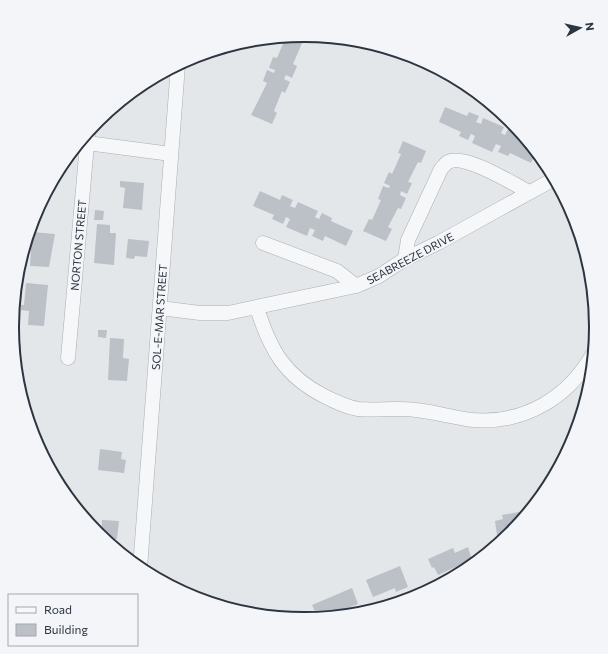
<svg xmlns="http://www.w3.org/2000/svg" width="608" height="654" viewBox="0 0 608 654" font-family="Commissioner,sans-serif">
  <rect width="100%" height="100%" fill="#e4e7ea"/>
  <path fill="#bcc0c7" d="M304 35H309L306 42 303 41 293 64 297 66 292 78 286 75 284 79 290 82 285 93 282 91 274 111 277 113 272 124 251 115 267 83 263 81 267 70 274 73 275 70 269 68 273 57 277 58 285 39 282 37Z
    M374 45 386 48 385 52 373 47Z
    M391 50 404 54 409 55 408 58Z
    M445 107 467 116 469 112 479 116 476 122 481 124 483 118 504 127 501 133 505 135 508 129 518 134 517 137 528 142 536 152 531 163 510 153 508 156 498 152 501 146 496 144 492 152 472 143 475 136 471 134 468 140 459 136 461 132 439 122Z
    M403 141 426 151 421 163 418 162 408 182 412 183 407 194 401 191 400 195 406 198 401 209 398 208 388 227 392 229 386 241 363 231 369 219 372 220 381 200 378 199 383 186 389 188 390 186 384 183 389 172 392 174 401 154 398 153Z
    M67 158 66 173 57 172 61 165Z
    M120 181 144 183 142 210 123 208 125 188 120 187Z
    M260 191 280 200 282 195 293 200 290 206 295 208 298 202 318 211 315 217 319 219 322 213 332 218 331 221 353 231 346 246 325 236 323 241 312 236 315 230 310 228 307 236 286 227 290 219 286 217 283 224 272 219 274 215 253 206Z
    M95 210 104 211 103 220H94Z
    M97 224 110 225V233H116L114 265 94 263Z
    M32 232 55 234 49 267 30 266Z
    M128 239 149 241 147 257 135 256 134 259 126 258Z
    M26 283 48 285 44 326 28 325 29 311 21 310V305H24Z
    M98 330H107L106 338 98 337Z
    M110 338 124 339 123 358 129 359 127 381 108 380Z
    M15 358H20L19 369H16Z
    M100 449 122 452 121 459 126 460 124 473 98 470Z
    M519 512 520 520H522L510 534 498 542 495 521 503 519 502 515Z
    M102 520 119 521 117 539H111L110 543 117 544 116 549 101 536Z
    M468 547 473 564 461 569 460 565 438 575 434 567 432 568 428 559 453 548 455 553Z
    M400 566 408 587 396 592 395 588 373 597 366 580Z
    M352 588 358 604 339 611 340 614 335 616 318 618 312 605Z"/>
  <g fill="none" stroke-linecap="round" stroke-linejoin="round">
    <g stroke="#a9aeb4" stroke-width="15">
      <path id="minor" d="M87 143 171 154
        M263 243 337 271 356 286
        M405 259 408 240 441 169C443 167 446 163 448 162 465 153 513 184 529 192
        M160 308 200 313H228L356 286 379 276 405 259 438 243 554 179
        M257 308C270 350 285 376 324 396 336 402 346 407 358 409 378 411 397 407 416 410 435 412 454 418 473 420 524 424 568 398 593 354
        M68 358 88 133
        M140 568 178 65"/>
    </g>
    <use href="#minor" stroke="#f6f7f9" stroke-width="14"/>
  </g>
  <g text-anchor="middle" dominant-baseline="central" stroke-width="3.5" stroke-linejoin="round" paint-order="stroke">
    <g font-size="11" fill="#2d3541" stroke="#f4f5f8">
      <text transform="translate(78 245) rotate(-85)">NORTON STREET</text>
      <text transform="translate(410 258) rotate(-28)">SEABREEZE DRIVE</text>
      <text transform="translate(159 317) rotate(-86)">SOL-E-MAR STREET</text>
    </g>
  </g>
  <path d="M0 0H608V654H0ZM19 327a285 285 0 1 1 570 0a285 285 0 1 1-570 0Z" fill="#f4f5f8" fill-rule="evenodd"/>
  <path fill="none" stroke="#2d3541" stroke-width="2" d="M19 327a285 285 0 1 1 570 0a285 285 0 1 1-570 0Z"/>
  <rect x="8" y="594" width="130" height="52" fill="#f4f5f8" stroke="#a4a8af"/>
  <rect x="16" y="607" width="20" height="6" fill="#f6f7f9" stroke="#a4a8af"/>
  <text x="44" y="614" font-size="12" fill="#2d3541">Road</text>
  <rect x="16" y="624" width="20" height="12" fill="#bcc0c7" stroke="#a4a8af"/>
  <text x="44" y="634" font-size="12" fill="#2d3541">Building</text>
  <g transform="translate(580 28) rotate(82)" stroke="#f4f5f8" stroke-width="3" paint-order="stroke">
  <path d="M0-3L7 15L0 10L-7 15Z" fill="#2d3541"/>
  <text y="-6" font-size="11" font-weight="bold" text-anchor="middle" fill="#2d3541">N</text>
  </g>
</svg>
